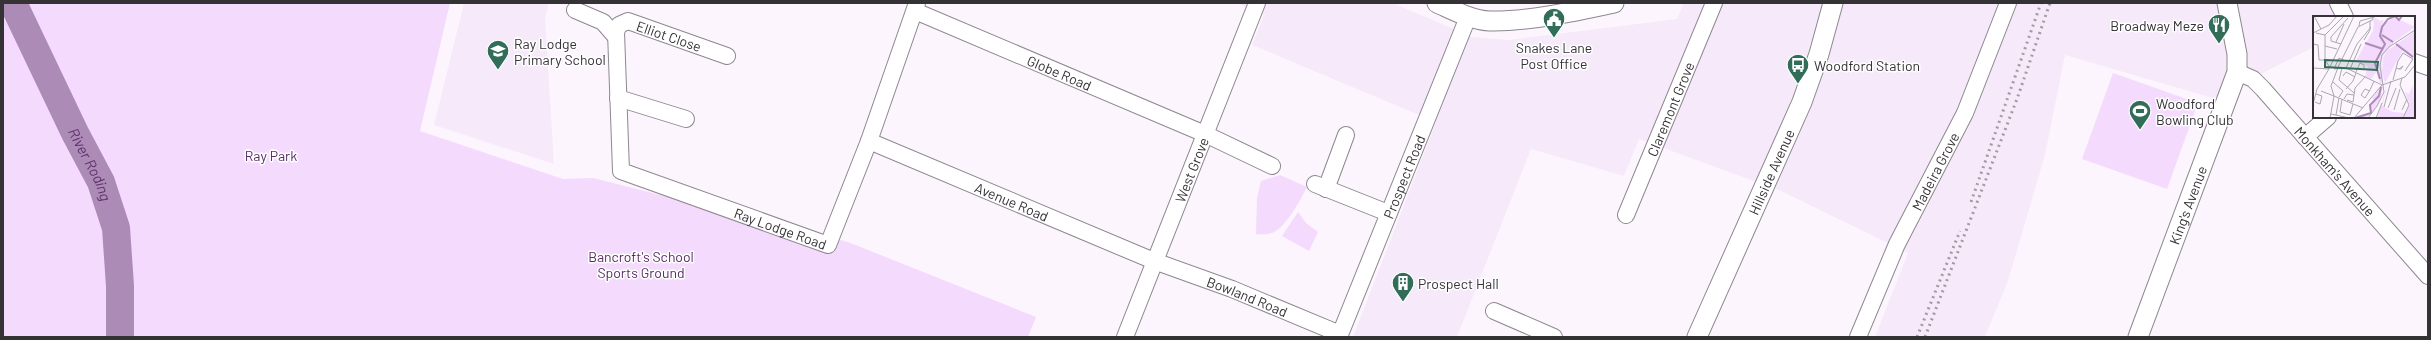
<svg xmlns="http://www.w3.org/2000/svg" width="2431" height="340" viewBox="0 0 2431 340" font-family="Barlow,sans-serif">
  <rect width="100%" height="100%" fill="#fcf5fe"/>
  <path fill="#f6eafa" d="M464 3H549L545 18 554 164 434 125Z
    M1237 3H1393L1472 37 1508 40 1677 19 1684 3H2337V17H2314V47L2213 98 2065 55 2045 155 2008 281 1985 337H1875L1908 253 1781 191 1639 139 1624 176 1531 149 1457 337H1353L1436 122 1252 45 1264 15Z"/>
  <path fill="#f4dafd" d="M3 3H450L420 131 563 179 593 178 848 242 1036 317 1028 337H3Z
    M2113 73 2198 103 2167 189 2082 159Z
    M1280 175 1307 187C1301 199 1285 229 1272 233 1267 235 1261 234 1256 234L1257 198 1261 181Z
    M1298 212 1306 223 1318 232 1309 251 1282 236Z"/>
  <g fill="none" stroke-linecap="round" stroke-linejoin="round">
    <path stroke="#ac8bb6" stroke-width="28" id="s1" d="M13 3 75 133 101 182 116 228 120 286V337"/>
    <g stroke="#8d878f" stroke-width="18">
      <g id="minor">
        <path d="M2338 3 2345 17"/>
        <path d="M575 10 603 22 616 37"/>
        <path id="s2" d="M915 11 1205 134 1272 166"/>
        <path id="s3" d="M727 56 628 21 619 25 616 32 621 171 828 245 869 141 917 3"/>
        <path d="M2414 62 2428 67"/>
        <path id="s4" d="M2237 72 2253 79 2263 89 2428 276"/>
        <path d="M618 98 686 119"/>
        <path d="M2305 137 2328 117"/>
        <path id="s5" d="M869 141 1154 261 1232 289 1340 334"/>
        <path d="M1315 184 1388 213"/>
        <path d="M1326 189 1346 135"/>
        <path id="s6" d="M1626 215 1714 3"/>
        <path d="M1494 311 1554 337"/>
        <path id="s7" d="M1125 337 1257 3"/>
        <path id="s8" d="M1339 337 1468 17"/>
        <path id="s9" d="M1858 337 1897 244 1965 113 2008 3"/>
      </g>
    </g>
    <g stroke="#8d878f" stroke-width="21">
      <g id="tertiary">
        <path d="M1437 3C1453 10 1471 20 1489 21 1527 22 1577 11 1614 3"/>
        <path id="s10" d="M1697 337 1802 102 1819 54 1833 3"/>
        <path id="s11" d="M2138 337 2237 72V54L2227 3"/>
      </g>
    </g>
    <use href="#minor" stroke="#fff" stroke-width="16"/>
    <use href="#tertiary" stroke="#fff" stroke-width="19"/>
    <path stroke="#a19ca2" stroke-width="3" stroke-dasharray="2 4" stroke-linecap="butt" d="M1971 202 2041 3
      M1917 337 1960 231
      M1925 337 2017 99 2050 3"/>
  </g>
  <defs>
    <g id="civic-pin" transform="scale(1.15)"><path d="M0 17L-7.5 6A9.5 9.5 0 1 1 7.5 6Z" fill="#316d58" stroke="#fff"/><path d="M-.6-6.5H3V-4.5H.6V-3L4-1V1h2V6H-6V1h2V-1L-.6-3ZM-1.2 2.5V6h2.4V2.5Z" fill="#fff"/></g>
    <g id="restaurant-pin" transform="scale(1.15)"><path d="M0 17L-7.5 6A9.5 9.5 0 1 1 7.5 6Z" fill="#316d58" stroke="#fff"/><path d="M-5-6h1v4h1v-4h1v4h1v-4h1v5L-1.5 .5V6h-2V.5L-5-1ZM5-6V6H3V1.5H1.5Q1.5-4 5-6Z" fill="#fff"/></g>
    <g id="school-pin" transform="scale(1.15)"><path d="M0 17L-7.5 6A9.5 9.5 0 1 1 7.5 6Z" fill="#316d58" stroke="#fff"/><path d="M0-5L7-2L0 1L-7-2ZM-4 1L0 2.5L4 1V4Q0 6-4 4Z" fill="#fff"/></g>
    <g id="bus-pin" transform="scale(1.15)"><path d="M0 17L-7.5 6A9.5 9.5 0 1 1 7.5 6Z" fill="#316d58" stroke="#fff"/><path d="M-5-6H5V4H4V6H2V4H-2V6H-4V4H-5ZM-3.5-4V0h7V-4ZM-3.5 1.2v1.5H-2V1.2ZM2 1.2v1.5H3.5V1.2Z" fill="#fff"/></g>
    <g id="stadium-pin" transform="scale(1.15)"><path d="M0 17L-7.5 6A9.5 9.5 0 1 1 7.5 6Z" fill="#316d58" stroke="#fff"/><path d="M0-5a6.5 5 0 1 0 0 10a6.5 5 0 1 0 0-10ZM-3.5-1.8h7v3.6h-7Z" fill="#fff"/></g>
    <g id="building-pin" transform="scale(1.15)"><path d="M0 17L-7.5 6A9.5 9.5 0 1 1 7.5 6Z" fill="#316d58" stroke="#fff"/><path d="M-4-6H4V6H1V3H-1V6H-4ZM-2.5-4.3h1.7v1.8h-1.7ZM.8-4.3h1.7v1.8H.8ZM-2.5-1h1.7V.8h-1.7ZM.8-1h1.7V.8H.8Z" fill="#fff"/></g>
  </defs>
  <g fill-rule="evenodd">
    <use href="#civic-pin" x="1554" y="19"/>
    <use href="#restaurant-pin" x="2219" y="25"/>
    <use href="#school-pin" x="498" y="51"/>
    <use href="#bus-pin" x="1798" y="65"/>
    <use href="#stadium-pin" x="2140" y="111"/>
    <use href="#building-pin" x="1403" y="283"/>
  </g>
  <g text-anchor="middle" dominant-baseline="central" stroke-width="3" stroke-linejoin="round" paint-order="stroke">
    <g font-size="14" fill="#353236" stroke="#fff" text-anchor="start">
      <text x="2204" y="25" text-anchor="end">Broadway Meze</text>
      <text x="514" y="43">Ray Lodge<tspan x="514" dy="16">Primary School</tspan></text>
      <text x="1554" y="47" text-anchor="middle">Snakes Lane<tspan x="1554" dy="16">Post Office</tspan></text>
      <text x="1814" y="65">Woodford Station</text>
      <text x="2156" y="103">Woodford<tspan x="2156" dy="16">Bowling Club</tspan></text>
      <text x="1418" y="283">Prospect Hall</text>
    </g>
    <g font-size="14" fill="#353236" stroke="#fff">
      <text transform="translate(669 36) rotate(19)">Elliot Close</text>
      <text stroke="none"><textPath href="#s2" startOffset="157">Globe Road</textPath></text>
      <text stroke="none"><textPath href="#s6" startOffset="115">Claremont Grove</textPath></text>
      <text stroke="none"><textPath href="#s7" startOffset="180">West Grove</textPath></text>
      <text stroke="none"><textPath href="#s9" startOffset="183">Madeira Grove</textPath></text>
      <text stroke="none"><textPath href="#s4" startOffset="141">Monkham's Avenue</textPath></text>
      <text stroke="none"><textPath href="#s10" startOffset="181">Hillside Avenue</textPath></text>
      <text stroke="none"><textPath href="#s8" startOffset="173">Prospect Road</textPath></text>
      <text stroke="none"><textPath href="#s5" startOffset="155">Avenue Road</textPath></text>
      <text stroke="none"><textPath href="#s11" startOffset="141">King's Avenue</textPath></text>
      <text stroke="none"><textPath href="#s3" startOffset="431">Ray Lodge Road</textPath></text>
      <text stroke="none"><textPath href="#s5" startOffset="409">Bowland Road</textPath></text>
    </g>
    <g font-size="14" fill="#582d64" stroke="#fff">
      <text x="271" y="155">Ray Park</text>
      <text x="641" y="256">Bancroft's School<tspan x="641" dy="16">Sports Ground</tspan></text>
    </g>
    <g font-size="15" font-style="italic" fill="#5e336b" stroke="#fff">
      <text stroke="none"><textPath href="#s1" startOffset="179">River Roding</textPath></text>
    </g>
  </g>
  <g transform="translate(2313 16)">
    <rect width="102" height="102" fill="#fcf5fe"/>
    <path d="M61 1 67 5 71 4 68 11 81 1 102 11 81 26 68 42 70 67H67L64 55 58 63 52 61 55 50 42 46 60 15 61 6 59 5ZM102 15V41L90 34 72 67 69 56 70 42 74 35ZM75 67 69 90 80 96 92 97 90 101 64 102ZM70 69 67 84 60 95 53 102H46L58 96 56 91 61 84 59 82ZM100 69 102 102H94L91 100 97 89 92 76 96 78Z" fill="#f4dafd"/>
    <path fill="none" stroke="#ac8bb6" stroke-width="2" d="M69 19 80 26M52 27 70 33M83 28 100 41M67 63 62 47 72 28 67 20 69 11 75 3 82 0 86 4 89 0M42 102 58 97 57 89 66 80 68 71"/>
    <path fill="none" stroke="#aca7ae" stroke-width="1" d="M1 0 8 13M46 10 47 5 61 1M0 17 16 9 24 0M3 17 12 19V44M12 19 31 0M51 24 57 14V5M23 26 31 8M0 28 5 29 6 44H12L16 50M28 28 18 25V21L35 2M12 30 24 33M33 45 26 42 21 53 33 52 69 69M0 52 16 53M29 52 26 64 41 77M33 52 44 28 58 11M83 52 86 53H88L90 50 86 53M16 53 41 0M37 53 48 28M43 56 47 47 51 49V52M30 60 33 56 42 61M89 62 87 69 96 89 90 102M80 64 85 45 90 37 100 43 92 55M20 66 30 75 26 81M33 73 40 65 43 57M8 75 21 80M57 75 52 73 48 79 52 82 57 74 61 65M21 80 50 92M29 83 27 96 37 99 40 88M31 83 34 78 41 79M34 84 40 86 42 72 52 61M2 86 7 88 9 80 3 78M0 88 4 73 16 53M71 91 78 65M75 92 83 72M81 94 87 73M89 94 94 83M18 98 36 102M23 99 26 82M17 102 21 80 18 70 26 49 45 11 59 4 61 0M41 102 69 69 92 61 102 49M55 102 64 90 71 76 67 50 69 39 76 31 102 14M63 102 69 87"/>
    <path fill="#316d58" fill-opacity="0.15" stroke="#316d58" stroke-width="2" d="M12 44 65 46 64 54 12 51Z"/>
    <rect width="102" height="102" fill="none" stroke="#353236" stroke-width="2"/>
  </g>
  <rect width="2431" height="340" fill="none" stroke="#353236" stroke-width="8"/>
</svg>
